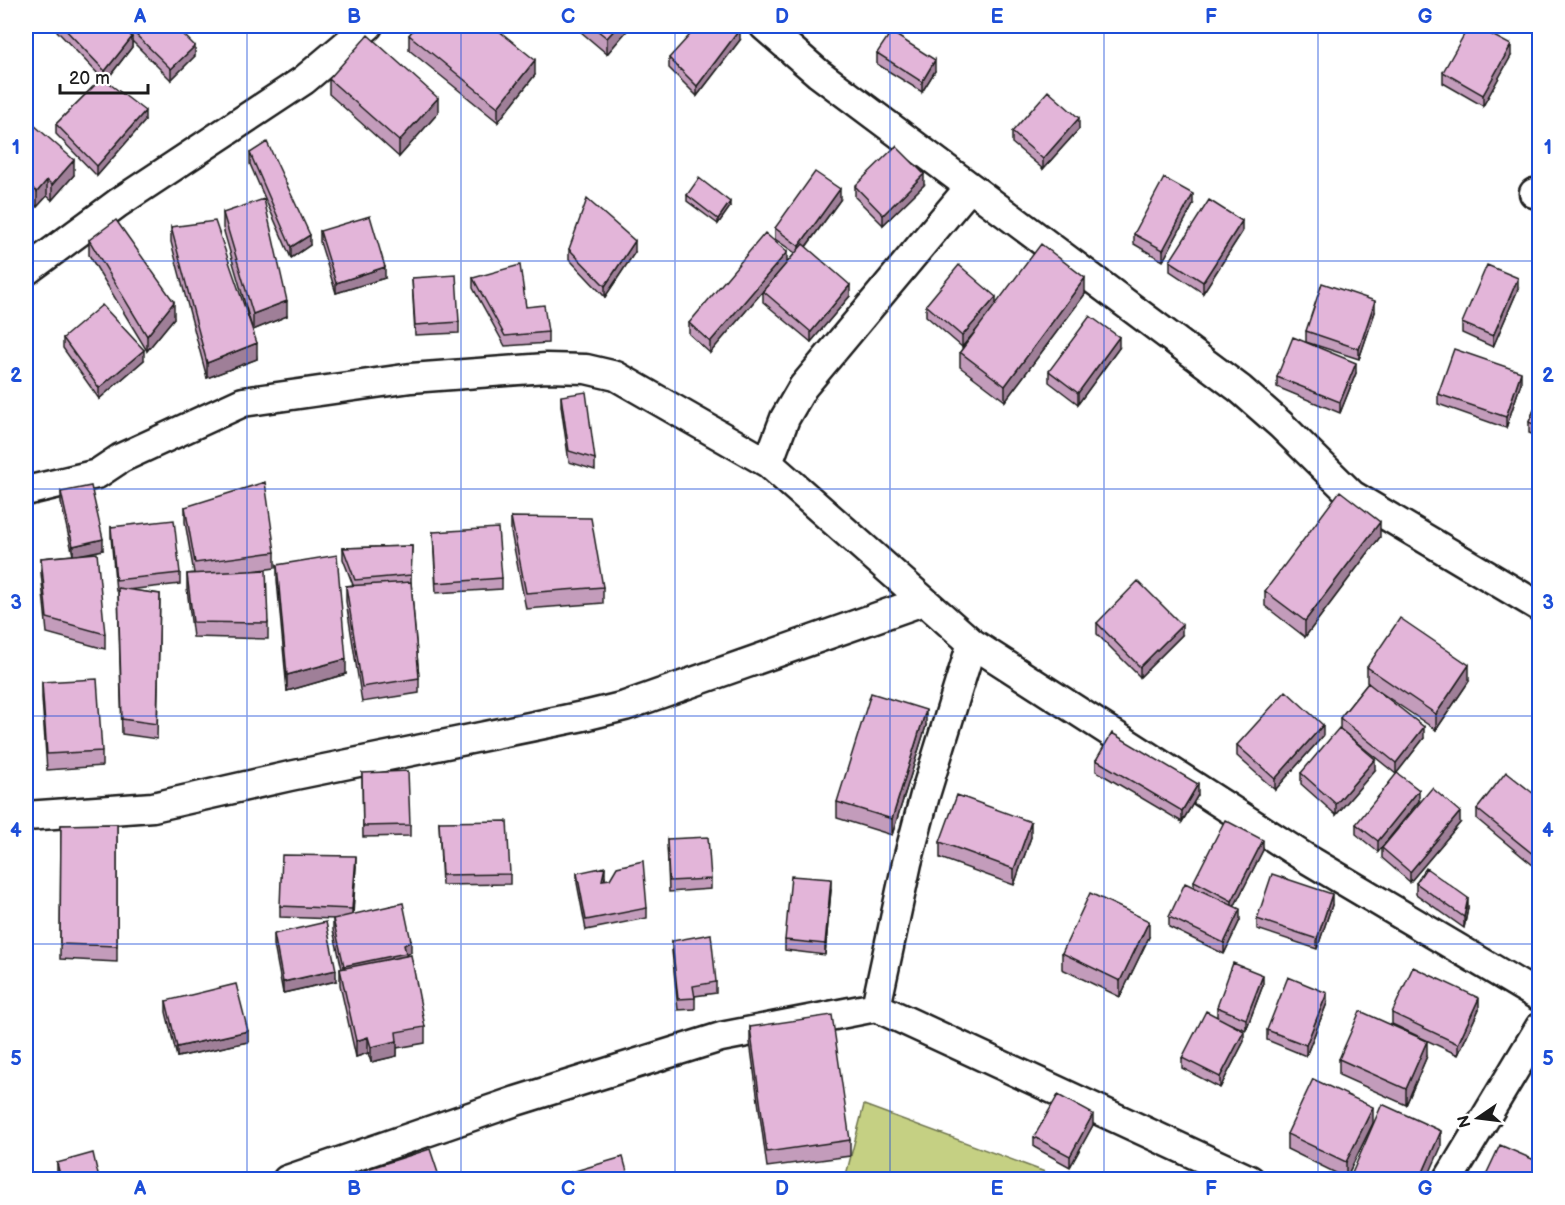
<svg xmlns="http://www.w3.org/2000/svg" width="1565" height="1205" viewBox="0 0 1565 1205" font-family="'Balsamiq Sans',sans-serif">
  <rect width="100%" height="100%" fill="#fff"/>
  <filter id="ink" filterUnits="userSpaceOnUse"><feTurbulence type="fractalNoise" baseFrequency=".0167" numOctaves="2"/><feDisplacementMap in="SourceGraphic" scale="12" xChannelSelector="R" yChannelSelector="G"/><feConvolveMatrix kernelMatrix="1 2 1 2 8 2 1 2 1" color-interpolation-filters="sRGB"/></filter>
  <g filter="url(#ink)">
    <path fill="#c5d083" stroke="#707650" stroke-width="1.5" d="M864 1105 1064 1179H845Z"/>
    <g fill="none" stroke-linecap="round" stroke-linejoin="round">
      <g stroke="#1c1c1c" stroke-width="33">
        <path id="street" d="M764 26 818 73 1240 389 1281 425 1352 495 1540 607
          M1534 193 1540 195
          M26 271 118 203 304 80 368 26
          M768 463 785 418 803 387 969 188
          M26 491 97 474 121 458 243 402 411 378 546 368 586 369 616 376 768 463 972 643 1304 857 1540 997
          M26 816 153 807 290 776 588 715 625 706 923 601
          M876 1007 907 863 925 795 972 643
          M287 1180 516 1101 721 1037 876 1007 1250 1180
          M1448 1180 1540 1027"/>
      </g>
      <use href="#street" stroke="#fff" stroke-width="28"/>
    </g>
    <path fill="#c39cbb" stroke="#1c1c1c" stroke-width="1.5" d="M57 26H175L195 56 171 80 132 41V47L106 81 145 121 97 176 56 134V124L102 78 57 31Z
      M574 26H631L607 54Z
      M409 35 535 75 498 122 409 50Z
      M740 40 697 96 669 68V58Z
      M877 53 935 71 922 92 877 64Z
      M1511 56 1483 106 1443 83V72Z
      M329 79 438 113 399 157 329 94Z
      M26 118 74 175 52 200 47 196 37 207 26 197Z
      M1079 129 1043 169 1012 143V132Z
      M250 153 310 245 291 258 250 164Z
      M924 185 883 225 855 197V186Z
      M687 195 730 207 718 224 687 201Z
      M840 200 806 247 850 296 811 342 763 302V291L710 353 689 334V323L787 263 795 253 775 239V228Z
      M1193 205 1163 261 1134 244V234Z
      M223 213 287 316 253 330 257 359 207 378 171 242V227L252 328 223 228Z
      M320 231 385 278 336 293 320 242Z
      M1242 232 1203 293 1170 271V261Z
      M89 240 174 318 147 351 89 255Z
      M569 249 635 252 605 297 569 259Z
      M412 278 459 322V333L415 335Z
      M473 278 526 307 548 332V343L505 346 473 288Z
      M1518 289 1493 347 1462 333V323Z
      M1085 294 1005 401 960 367V352L980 326 962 347 926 316V305H996Z
      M1375 312 1359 359 1306 342V331Z
      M63 338 144 360 99 399 63 348Z
      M1119 348 1078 404 1049 382V371Z
      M1356 373 1340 413 1277 387V377Z
      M1521 383 1506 428 1438 404V394Z
      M561 396 595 459V470L569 462 561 406Z
      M1539 398V437L1529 433V422Z
      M61 492 103 550 83 554 105 634V649L47 633 41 573V558L73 555 61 503Z
      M185 507 275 552V568L253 571 268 623V639L193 637 187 589V574L194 573 185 522Z
      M511 517 603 587V603L526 609 511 532Z
      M111 527 180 573V584L127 590 160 594 157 739 122 734 118 591H116L111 537Z
      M433 532 502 578V589L436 593Z
      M1380 537 1305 637 1265 606V591Z
      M412 546 411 582 419 678V693L362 702 346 601V586L353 585 343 559V548Z
      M277 565 346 674 287 691 277 580Z
      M1097 623 1182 635 1140 677 1097 634Z
      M1367 667 1469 681 1436 730 1377 690 1424 738 1396 774 1340 729V718L1368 683 1367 682Z
      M42 682 102 751V766L47 770 42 698Z
      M926 726 892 835 837 818V802Z
      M1323 736 1275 790 1237 756V745Z
      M1096 760 1198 795 1182 822 1096 771Z
      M1375 770 1336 815 1301 784V773Z
      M362 773 410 825V836L363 837Z
      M1539 798V860L1534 866 1477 819V809Z
      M1419 801 1378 852 1356 834V824Z
      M439 822 510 874V884L442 885Z
      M1460 823 1410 882 1382 858V848Z
      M117 824V962L60 959 61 825Z
      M1031 837 1014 885 940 858V842Z
      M667 839 711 879V889L669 892Z
      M1263 850 1234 907 1240 920 1224 954 1169 927V917L1194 887V881Z
      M356 866 353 915 411 952 406 955V957L425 1027V1043L397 1048V1056L371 1062 368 1053 356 1057 340 985V969H342L333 930V919H335L280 917V906Z
      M577 873 605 877V880L647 908V918L586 930 577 883Z
      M1416 883 1468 908 1464 928 1416 894Z
      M831 890 825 955 785 950V940Z
      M1332 905 1317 949 1257 929V919Z
      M274 934 336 981 283 993 274 945Z
      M1149 937 1120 997 1062 969V953Z
      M672 941 716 982V993L695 996V1009L678 1010 672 951Z
      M1263 985 1246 1030 1228 1023 1244 1041 1220 1088 1182 1068V1058L1217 1016V1007Z
      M166 1001 248 1042 177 1057 166 1012Z
      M1327 1003 1306 1056 1267 1040V1030Z
      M1479 1009 1458 1055 1392 1024V1013Z
      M750 1027 850 1140V1156L767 1167 750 1042Z
      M1427 1056 1406 1105 1339 1075V1059Z
      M1373 1123 1346 1178 1287 1149V1134Z
      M1093 1125 1070 1167 1034 1147V1137Z
      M1539 1126V1148L1535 1145V1134Z
      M57 1163 99 1179H59L57 1174Z"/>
    <path fill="#9f7f98" stroke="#1c1c1c" stroke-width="1.5" d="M618 26H631L607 54V38Z
      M740 29V40L697 96V86Z
      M132 37V47L105 82V71Z
      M1511 45V56L1483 106V95Z
      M195 46V56L171 80V69Z
      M535 60V75L498 122V107Z
      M935 60V71L922 92V82Z
      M438 98V113L399 157V141Z
      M145 111V121L97 176V166Z
      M1079 118V129L1043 169V159Z
      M74 160V175L52 200V185Z
      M924 174V185L883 225V215Z
      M47 180V196L37 207V192Z
      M840 189V200L799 256V246Z
      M1193 194V205L1163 261V250Z
      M730 202V207L718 224V219Z
      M1242 221V232L1203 293V282Z
      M310 235V245L291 258V247Z
      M635 241V252L605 297V286Z
      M787 252V263L710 353V342Z
      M385 267V278L336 293V283Z
      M1085 278V294L1005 401V386Z
      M1518 278V289L1493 347V336Z
      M850 285V296L811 342V332Z
      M996 297V307L962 347V336Z
      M287 301V316L253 330V314Z
      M1375 301V312L1359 359V349Z
      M174 302V318L147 351V336Z
      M1119 337V348L1078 404V393Z
      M257 343V359L207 378V363Z
      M144 350V360L99 399V388Z
      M1356 363V373L1340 413V402Z
      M1521 372V383L1506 428V417Z
      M1380 522V537L1305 637V621Z
      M103 539V550L73 556V546Z
      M1182 625V635L1140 677V667Z
      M346 659V674L287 691V675Z
      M1469 665V681L1436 730V714Z
      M926 710V726L892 835V819Z
      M1323 725V736L1275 790V779Z
      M1424 727V738L1396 774V763Z
      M1375 759V770L1336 815V804Z
      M1198 784V795L1182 822V811Z
      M1419 790V801L1378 852V841Z
      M1460 812V823L1410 882V872Z
      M1031 822V837L1014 885V869Z
      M1263 840V850L1232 911V901Z
      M1539 849V860L1534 866V855Z
      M356 856V866L352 919V909Z
      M605 867V877L602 891V880Z
      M831 879V890L825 955V944Z
      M1332 894V905L1317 949V939Z
      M1468 898V908L1464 928V917Z
      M1240 909V920L1224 954V943Z
      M1149 921V937L1120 997V981Z
      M411 941V952L406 955V963L344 976V966L404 945Z
      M336 970V981L283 993V982Z
      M1263 975V985L1246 1030V1019Z
      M1327 993V1003L1306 1056V1045Z
      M1479 998V1009L1458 1055V1044Z
      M248 1031V1042L177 1057V1047Z
      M1244 1031V1041L1220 1088V1077Z
      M368 1037V1053L356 1057V1041Z
      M397 1041V1056L371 1062V1047Z
      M1427 1041V1056L1406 1105V1089Z
      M1373 1107V1123L1346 1178V1162Z
      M1093 1114V1125L1070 1167V1156Z
      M1441 1131V1147L1427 1179H1420Z"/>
    <path fill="#e3b5d9" stroke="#1c1c1c" stroke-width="1.5" d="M62 26H121L132 37 105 71Z
      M127 26H175L195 46 171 69Z
      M416 26H493L535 60 498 107 409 35Z
      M592 26H618L607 38Z
      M698 26H737L740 29 697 86 669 58Z
      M1469 26H1475L1511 45 1483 95 1443 72Z
      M891 32 935 60 922 82 877 53Z
      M368 35 438 98 399 141 329 79Z
      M102 78 145 111 97 166 56 124Z
      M1048 91 1079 118 1043 159 1012 132Z
      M26 118 74 160 52 185 47 180 37 192 26 182Z
      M267 142 310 235 291 247 250 153Z
      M896 146 924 174 883 215 855 186Z
      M815 172 840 189 799 246 775 228Z
      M699 178 730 202 718 219 687 195Z
      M1164 178 1193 194 1163 250 1134 234Z
      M264 199 287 301 253 314 223 213Z
      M587 199 635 241 605 286 569 249Z
      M1209 200 1242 221 1203 282 1170 261Z
      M370 216 385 267 336 283 320 231Z
      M116 220 174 302 147 336 89 240Z
      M215 221 257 343 207 363 171 227Z
      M765 233 787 252 710 342 689 323Z
      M803 244 850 285 811 332 763 291Z
      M1041 244 1085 278 1005 386 960 352Z
      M520 265 526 307 544 305 548 332 505 336 473 278Z
      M959 265 996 297 962 336 926 305Z
      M1487 265 1518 278 1493 336 1462 323Z
      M456 275 459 322 415 325 412 278Z
      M1322 283 1375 301 1359 349 1306 331Z
      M102 305 144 350 99 388 63 338Z
      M1090 316 1119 337 1078 393 1049 371Z
      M1293 337 1356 363 1340 402 1277 377Z
      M1454 349 1521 372 1506 417 1438 394Z
      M586 392 595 459 569 451 561 396Z
      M1539 398V427L1529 422Z
      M265 482 275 552 195 563 185 507Z
      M91 486 103 539 73 546 61 492Z
      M1340 491 1380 522 1305 621 1265 591Z
      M511 517 591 518 603 587 526 593Z
      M174 520 180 573 116 580 111 527Z
      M498 528 502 578 436 583 433 532Z
      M412 546 411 575 355 580 343 548Z
      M97 553 105 634 47 618 41 558Z
      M337 555 346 659 287 675 277 565Z
      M266 570 268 623 193 622 187 574Z
      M1138 581 1182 625 1140 667 1097 623Z
      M411 582 419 678 362 687 346 586Z
      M118 588 160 594 157 724 122 719Z
      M1400 618 1469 665 1436 714 1367 667Z
      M97 679 102 751 47 754 42 682Z
      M1368 683 1424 727 1396 763 1340 718Z
      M1286 691 1323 725 1275 779 1237 745Z
      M871 693 926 710 892 819 837 802Z
      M1339 728 1375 759 1336 804 1301 773Z
      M1112 733 1198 784 1182 811 1096 760Z
      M408 771 410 825 363 826 362 773Z
      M1506 772 1539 798V849L1534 855 1477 809Z
      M1397 773 1419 790 1378 841 1356 824Z
      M1432 788 1460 812 1410 872 1382 848Z
      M957 795 1031 822 1014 869 940 842Z
      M1225 820 1263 840 1232 901 1194 881Z
      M507 821 510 874 442 875 439 822Z
      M117 824V946L60 944 61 825Z
      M708 837 711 879 669 881 667 839Z
      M282 855 356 856 352 909 280 906Z
      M643 861 647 908 586 920 577 873 605 867 602 880 610 879 617 867Z
      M1426 868 1468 898 1464 917 1416 883Z
      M1272 874 1332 894 1317 939 1257 919Z
      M791 876 831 879 825 944 785 940Z
      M1185 883 1240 909 1224 943 1169 917Z
      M1090 893 1149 921 1120 981 1062 953Z
      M403 903 411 941 404 945 406 953 344 966 333 919Z
      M326 922 336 970 283 982 274 934Z
      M711 934 716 982 693 986 695 998 678 999 672 941Z
      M411 955 425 1027 396 1032 397 1041 371 1047 368 1037 356 1041 340 969Z
      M1233 963 1263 975 1246 1019 1217 1007Z
      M1413 967 1479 998 1458 1044 1392 1013Z
      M1288 977 1327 993 1306 1045 1267 1030Z
      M236 984 248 1031 177 1047 166 1001Z
      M1206 1011 1244 1031 1220 1077 1182 1058Z
      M1360 1011 1427 1041 1406 1089 1339 1059Z
      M832 1015 850 1140 767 1152 750 1027Z
      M1313 1079 1373 1107 1346 1162 1287 1134Z
      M1058 1095 1093 1114 1070 1156 1034 1137Z
      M1382 1104 1441 1131 1420 1179H1353L1350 1178Z
      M1539 1126V1137L1535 1134Z
      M1500 1145 1539 1162V1179H1484Z
      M430 1149 440 1179H357L355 1173Z
      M93 1153 99 1179H61L57 1163Z
      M623 1157 629 1179H548Z"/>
  </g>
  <path fill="none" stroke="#1d4ed8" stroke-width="1.5" stroke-opacity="0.55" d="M247 26V1180M461 26V1180M675 26V1180M890 26V1180M1104 26V1180M1318 26V1180M26 261H1540M26 489H1540M26 716H1540M26 944H1540"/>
  <rect width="1565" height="1205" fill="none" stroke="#fff" stroke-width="66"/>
  <g transform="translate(1478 1118) rotate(256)" stroke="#ffffff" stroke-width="4.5" paint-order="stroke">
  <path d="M0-4.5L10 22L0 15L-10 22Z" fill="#1c1c1c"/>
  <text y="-9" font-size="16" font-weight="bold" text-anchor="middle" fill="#1c1c1c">N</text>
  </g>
  <path d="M60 84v9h88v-9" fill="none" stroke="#1c1c1c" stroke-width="3"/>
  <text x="69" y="84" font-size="18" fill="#1c1c1c" stroke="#ffffff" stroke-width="4.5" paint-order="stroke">20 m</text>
  <rect x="33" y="33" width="1499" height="1139" fill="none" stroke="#1d4ed8" stroke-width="2"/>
  <g font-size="20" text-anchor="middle" font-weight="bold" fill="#1d4ed8">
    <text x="140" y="23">A</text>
    <text x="354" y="23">B</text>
    <text x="568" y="23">C</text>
    <text x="782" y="23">D</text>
    <text x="997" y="23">E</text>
    <text x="1211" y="23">F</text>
    <text x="1425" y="23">G</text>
    <text x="16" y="154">1</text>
    <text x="1548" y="154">1</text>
    <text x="16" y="382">2</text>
    <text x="1548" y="382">2</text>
    <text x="16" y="609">3</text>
    <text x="1548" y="609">3</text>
    <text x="16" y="837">4</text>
    <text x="1548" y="837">4</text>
    <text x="16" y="1065">5</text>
    <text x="1548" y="1065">5</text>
    <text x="140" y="1195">A</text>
    <text x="354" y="1195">B</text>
    <text x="568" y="1195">C</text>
    <text x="782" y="1195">D</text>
    <text x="997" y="1195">E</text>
    <text x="1211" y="1195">F</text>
    <text x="1425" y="1195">G</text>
  </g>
</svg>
